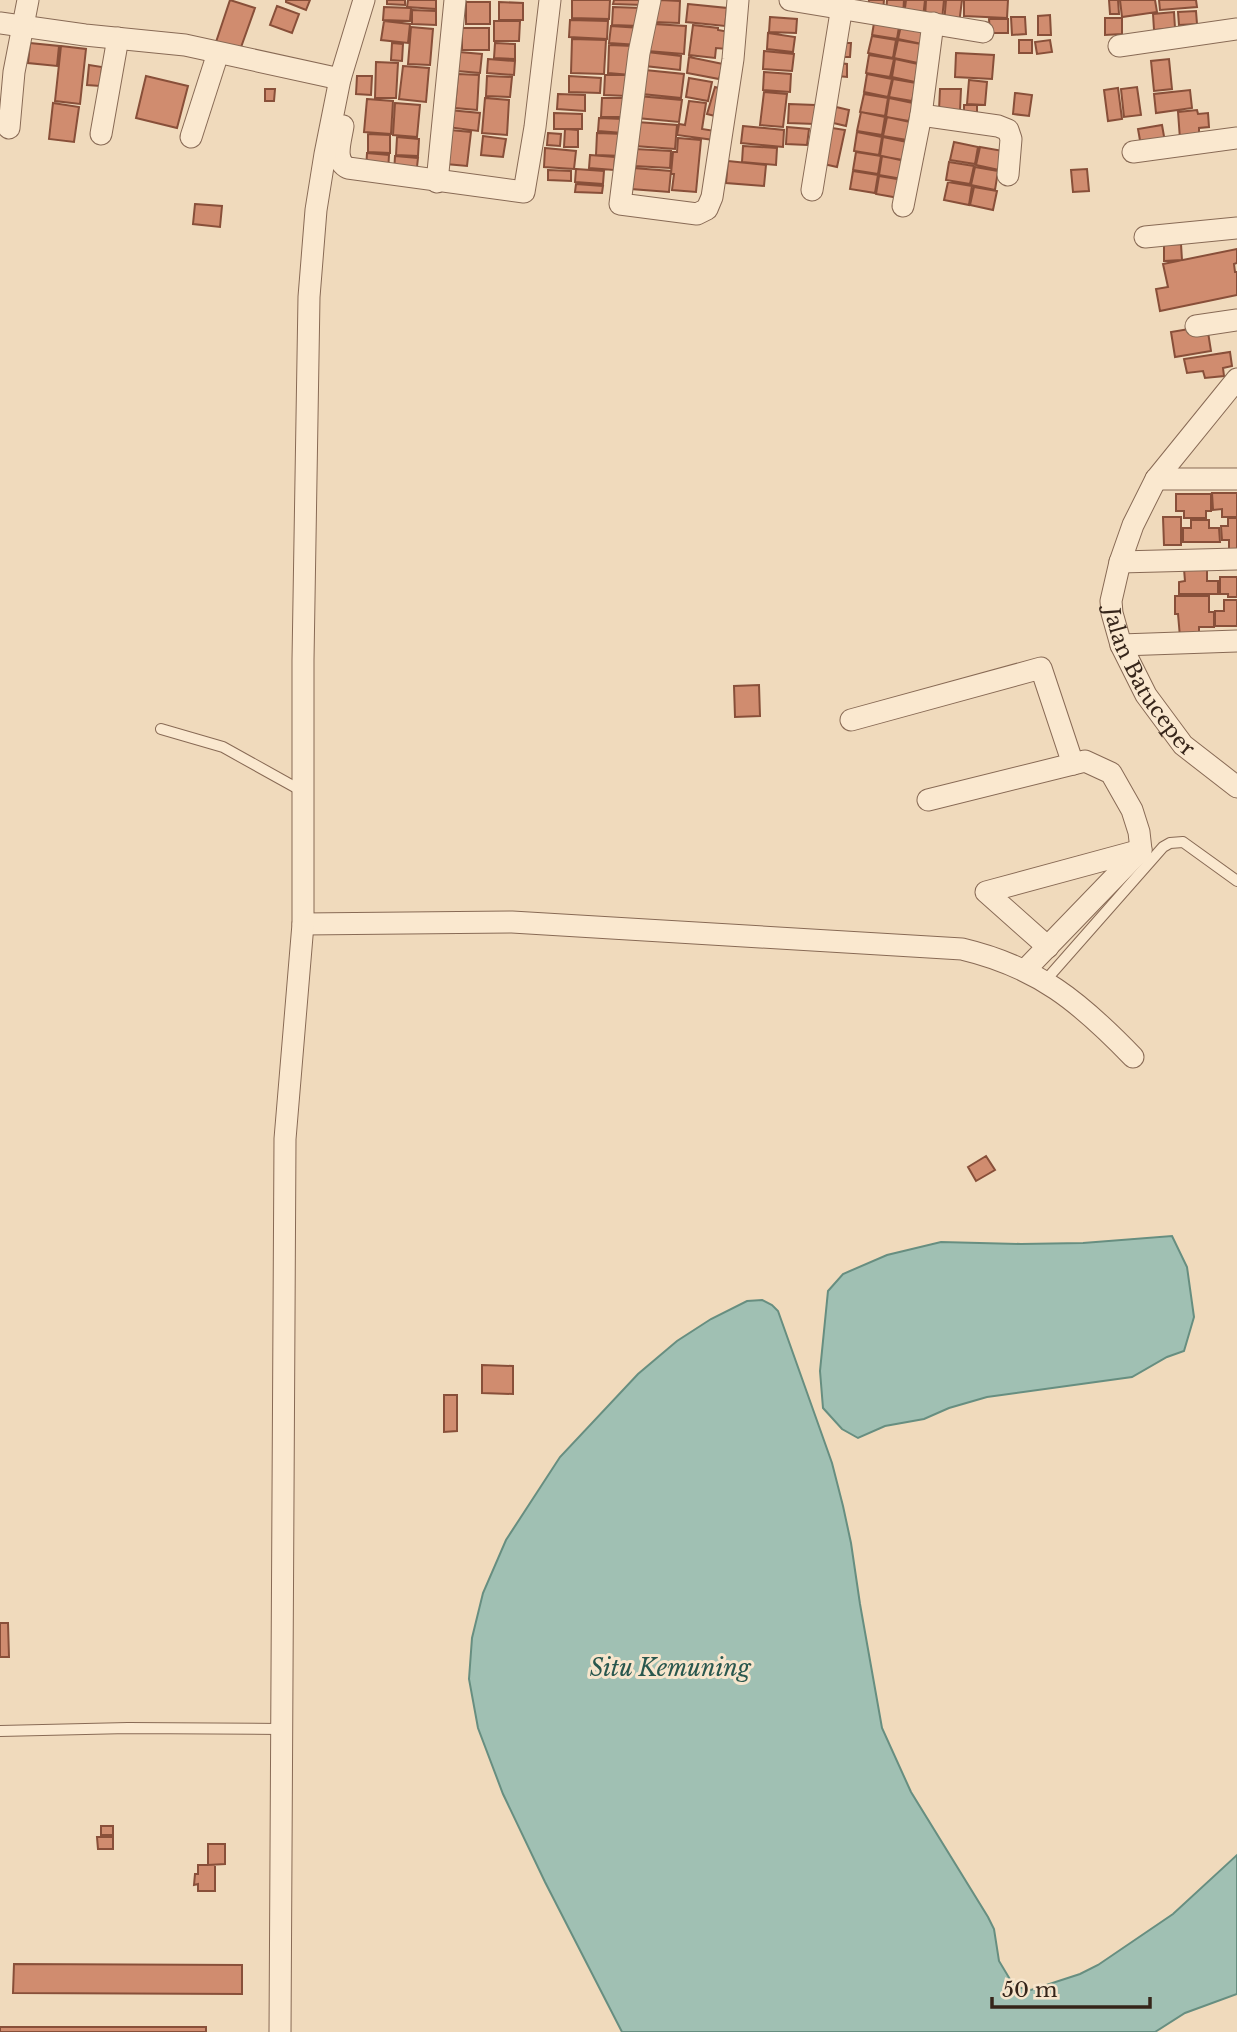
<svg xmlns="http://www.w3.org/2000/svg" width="1237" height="2032" viewBox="0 0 1237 2032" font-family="'Libre Baskerville',serif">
  <rect width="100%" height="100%" fill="#f0dabc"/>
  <path fill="#a0c0b3" stroke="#678e80" stroke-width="2" d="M1172 1236 1187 1267 1194 1317 1184 1351 1167 1357 1132 1377 987 1397 949 1408 924 1419 885 1426 858 1438 842 1429 823 1408 820 1371 828 1291 843 1274 887 1255 941 1242 1021 1244 1083 1243Z
    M762 1300 772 1305 778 1311 832 1463 843 1506 851 1543 860 1604 882 1728 911 1792 988 1917 994 1929 999 1961 1011 1981 1017 1987 1031 1990 1080 1974 1098 1965 1173 1914 1237 1855V1994L1185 2013 1155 2032H622L545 1882 503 1794 478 1728 469 1679 472 1638 483 1593 506 1540 560 1457 638 1374 677 1341 711 1319 747 1301Z"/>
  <path fill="#d08c6f" stroke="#884f39" stroke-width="2" d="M230 0 255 8 240 50 216 42Z
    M286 0H310L306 10 286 2Z
    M387 0H405V5L387 4Z
    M408 0H436V9L407 7Z
    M572 0H610L609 19 572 18Z
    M614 0H643V5L613 4Z
    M660 0 680 1 679 23 653 22Z
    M869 0H884L883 10 868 9Z
    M887 0H904L903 16 886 15Z
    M906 0H925L923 18 904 16Z
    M926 0H944L942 20 925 18Z
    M946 0H962L959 24 944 23Z
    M964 0H1008L1007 18 964 16Z
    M1109 0H1118L1119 14H1110Z
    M1120 0H1155L1157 12 1122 17Z
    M1159 0H1196L1197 7 1160 10Z
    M466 2H490V24H466Z
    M499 2 523 3V20H499Z
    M688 4 727 8 725 26 686 22Z
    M277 6 299 14 292 33 270 25Z
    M384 7 411 8 410 21 383 20Z
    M613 7 641 8 640 26 612 25Z
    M412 10 436 11V25L412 24Z
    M1196 11 1197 24 1179 25 1178 12Z
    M1174 12 1175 28 1154 30 1153 14Z
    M1050 15 1051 35H1038V16Z
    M770 17 797 19 796 33 769 32Z
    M875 17 900 21 897 39 872 35Z
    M1011 17H1025L1026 34 1012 35Z
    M1105 18H1122V34L1105 35Z
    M989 19H1008V33H990Z
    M570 20 608 21 607 39 569 37Z
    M384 21 410 24 408 43 381 40Z
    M494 21H520L519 41H494Z
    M902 21 925 25 922 44 898 39Z
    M653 24 686 26 684 54 647 51Z
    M693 25 718 28V30L729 32 727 49 716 48 715 58 689 55Z
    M611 26 641 28 639 45 609 43Z
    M411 27 433 29 430 65 408 64Z
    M462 28H489V50H462Z
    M768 33 795 37 793 52 767 49Z
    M872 36 896 40 893 58 868 53Z
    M572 39 606 40 604 74 571 73Z
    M898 40 921 44 918 63 894 58Z
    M1019 40H1032V53H1019Z
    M1050 40 1052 52 1037 54 1035 42Z
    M30 43 59 46 57 66 28 63Z
    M392 43 403 44 402 61 391 60Z
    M495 43 515 44V59L494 58Z
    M844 43H851L850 57H843Z
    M609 45 633 46 631 75 608 73Z
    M61 46 86 49 80 104 55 101Z
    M764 51 794 54 792 71 763 69Z
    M459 52 482 54 480 73 457 71Z
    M647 52 681 56 680 70 645 66Z
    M956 53 994 55 992 79 955 77Z
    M869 55 894 59 890 77 866 73Z
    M689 57 723 64 719 79 687 73Z
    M488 59 515 61 514 75 487 73Z
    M895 59 918 64 915 82 892 77Z
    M1169 59 1172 89 1154 91 1151 61Z
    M376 62 398 63 396 98H375Z
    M839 63 847 64V77L838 76Z
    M89 65 102 67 100 86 87 85Z
    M403 66 429 68 426 102 399 99Z
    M645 70 684 74 681 98 642 94Z
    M764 72 791 74 790 92 763 90Z
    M458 74 479 75 477 110 455 108Z
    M867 74 892 79 888 97 864 92Z
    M605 75H627V96L604 95Z
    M146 76 188 86 177 128 136 118Z
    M357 76H372L371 95 356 94Z
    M487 76 512 77 510 97 486 96Z
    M569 76 601 78 600 93 569 92Z
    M689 78 712 82 708 101 686 97Z
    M893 79 916 83 912 101 889 97Z
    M969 80 987 82 985 105 967 104Z
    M715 87 726 90 719 117 707 114Z
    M1137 87 1141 115 1124 117 1121 89Z
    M1118 88 1122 119 1108 121 1104 90Z
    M265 89H275L274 101H265Z
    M940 89H961L960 110H939Z
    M1190 90 1192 108 1156 113 1154 94Z
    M764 92 787 94 783 127 760 125Z
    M1015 93 1032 95 1029 116 1013 114Z
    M558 94 585 95V111L557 109Z
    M864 94 888 98 885 116 860 112Z
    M638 96 682 100 679 122 637 118Z
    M485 98 509 100 507 135 482 133Z
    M602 98H629V117H601Z
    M889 98 913 103 909 121 886 117Z
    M367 99 393 101 391 134 364 132Z
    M689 101 706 103 702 129 715 131 714 140 677 135 679 124 685 125Z
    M53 103 79 107 74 142 49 139Z
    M395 103 420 105 417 137 393 135Z
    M789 104 815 105V124L788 123Z
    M964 105H977V117H964Z
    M832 106 849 110 846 126 829 122Z
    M449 110 480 113 478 131 447 127Z
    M1197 110 1198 114 1208 113 1209 127 1199 128V138L1180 139 1178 112Z
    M861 112 885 117 882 135 857 131Z
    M554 113 582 114V129H554Z
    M887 117 910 122 907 140 883 136Z
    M599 118 624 119 623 133 598 131Z
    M637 122 677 125 675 149 635 146Z
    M1162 125 1165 142 1141 146 1138 129Z
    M743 126 784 130 783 147 741 143Z
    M787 127 809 129 807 145 786 144Z
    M826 127 845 130 837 167 819 163Z
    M565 129 578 130V147H564Z
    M450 130 471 132 467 166 446 164Z
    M857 132 882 137 879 155 854 151Z
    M548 133 561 134 560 146 547 145Z
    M597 133 624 134 623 156 596 155Z
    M368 134 390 135V153L368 152Z
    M483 136 506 139 503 157 481 155Z
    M397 137 419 139 418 156 396 155Z
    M883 137 907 142 903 160 880 156Z
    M678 138 701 140 696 192 672 190 674 174H671L673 152H677Z
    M954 142 978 147 975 164 950 160Z
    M743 146 777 148 776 165 742 162Z
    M980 147 1003 151 999 170 976 165Z
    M545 148 576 151 574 169 544 167Z
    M635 149 671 151 670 168 634 166Z
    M856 152 881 156 878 174 853 170Z
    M367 153 389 155 388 172 366 170Z
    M590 155 615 157 614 170 589 168Z
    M395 156 418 158 416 176 394 174Z
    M882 156 905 161 902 179 879 175Z
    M728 161 766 165 764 186 726 183Z
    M949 162 974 166 970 184 946 180Z
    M975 167 998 171 995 190 971 185Z
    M633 168 671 171 669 192 631 189Z
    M576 169 604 171 603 184 575 182Z
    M1087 169 1089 191 1073 192 1071 170Z
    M548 170 571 171V181L548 180Z
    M853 171 878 175 875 193 850 189Z
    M879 176 903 180 899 198 876 194Z
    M948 182 972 186 969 205 944 200Z
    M576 184 603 186 602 193 575 192Z
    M974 187 997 191 993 210 970 205Z
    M195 204 222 206 220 227 193 224Z
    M1181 244 1182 260 1164 261V245Z
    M1237 249V263L1234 264 1235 272H1237V295L1160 311 1156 289 1168 287 1163 264Z
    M1207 326 1211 351 1175 357 1171 332Z
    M1230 352 1232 366 1223 368 1224 376 1205 378 1203 371 1187 373 1184 359Z
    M1212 493H1237V517H1222V509L1213 510Z
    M1176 494H1211V511H1206V518H1184V511H1176Z
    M1163 517H1181V545H1164Z
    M1228 518H1237V553H1229V540H1222L1221 526H1228Z
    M1191 520H1209V528H1219L1220 542H1183V528H1191Z
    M1184 569H1207V581H1218V594H1179V582L1185 581Z
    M1220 577H1237V597H1228V594H1220Z
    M1175 596H1209V612H1214V627H1199V637H1180L1178 614H1175Z
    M1224 600H1237V626H1215V611H1224Z
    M759 685 760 716 735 717 734 686Z
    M986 1156 995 1170 976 1181 968 1167Z
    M482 1365 513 1366V1394L482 1393Z
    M444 1395H457V1431L444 1432Z
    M0 1623H8L9 1657H0Z
    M101 1826H113V1835H101Z
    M97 1837H113V1849H98Z
    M208 1844H225V1864L208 1865Z
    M198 1865H215V1891H198V1884L194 1885 195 1874H198Z
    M14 1964 242 1965V1994L13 1993Z
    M0 2027H206V2032H0Z"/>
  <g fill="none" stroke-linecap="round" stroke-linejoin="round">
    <g stroke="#886a55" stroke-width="12">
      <path id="lane" d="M161 729 223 747 302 791
        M1045 981 1163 847 1170 843 1183 842 1237 881
        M0 1731 128 1728 282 1729"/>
    </g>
    <g stroke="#886a55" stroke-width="23">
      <g id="street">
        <path d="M650 0 639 53 620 204 697 214 707 209 712 197 733 59 738 0"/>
        <path d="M790 0 983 32"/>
        <path d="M0 23 85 35 185 45 340 79"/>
        <path d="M1119 46 1237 29"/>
        <path d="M921 115 998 126 1008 130 1011 139 1008 175"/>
        <path d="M343 126C341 140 333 161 348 168L524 192 535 127 550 0"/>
        <path d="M9 128 14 72 28 0"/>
        <path d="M101 134 118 38"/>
        <path d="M191 137 218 53"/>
        <path d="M1133 152 1237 138"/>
        <path d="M437 182 455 0"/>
        <path d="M812 190 843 0"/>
        <path d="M903 206 921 115 933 23"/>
        <path d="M1145 237 1237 228"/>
        <path d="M1196 326 1237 320"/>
        <path id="s1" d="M1237 379 1156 479 1133 525 1120 562 1111 601 1112 613 1121 645 1146 695 1183 745 1237 787"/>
        <path d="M1156 479H1237"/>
        <path d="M1120 562 1237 559"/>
        <path d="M1121 645 1237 641"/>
        <path d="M851 720 1041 668 1073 764"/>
        <path d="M928 800 1085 761 1111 773 1132 810 1139 832 1141 850 1025 970"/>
        <path d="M303 924 512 922 962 949C1038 967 1080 1002 1133 1057"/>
        <path d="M1048 947 986 892 1141 850"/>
        <path d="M280 2032 285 1139 303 924V660L309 297 316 210 325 154 340 79 364 0"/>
      </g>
    </g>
    <use href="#lane" stroke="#fae8cf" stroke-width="10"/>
    <use href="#street" stroke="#fae8cf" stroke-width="21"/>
  </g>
  <g text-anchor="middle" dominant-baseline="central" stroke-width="6" stroke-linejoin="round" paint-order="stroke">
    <g font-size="21" fill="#36251a" stroke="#f7e5cc">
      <text stroke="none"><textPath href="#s1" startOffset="350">Jalan Batuceper</textPath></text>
    </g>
    <g font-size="23" font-style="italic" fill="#29574e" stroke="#f7e5cc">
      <text x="670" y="1668">Situ Kemuning</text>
    </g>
  </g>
  <path d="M992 1997v10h158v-10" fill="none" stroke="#36251a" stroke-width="3.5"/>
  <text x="1002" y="1997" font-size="21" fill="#36251a" stroke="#f7e5cc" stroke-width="5" paint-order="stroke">50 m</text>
</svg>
